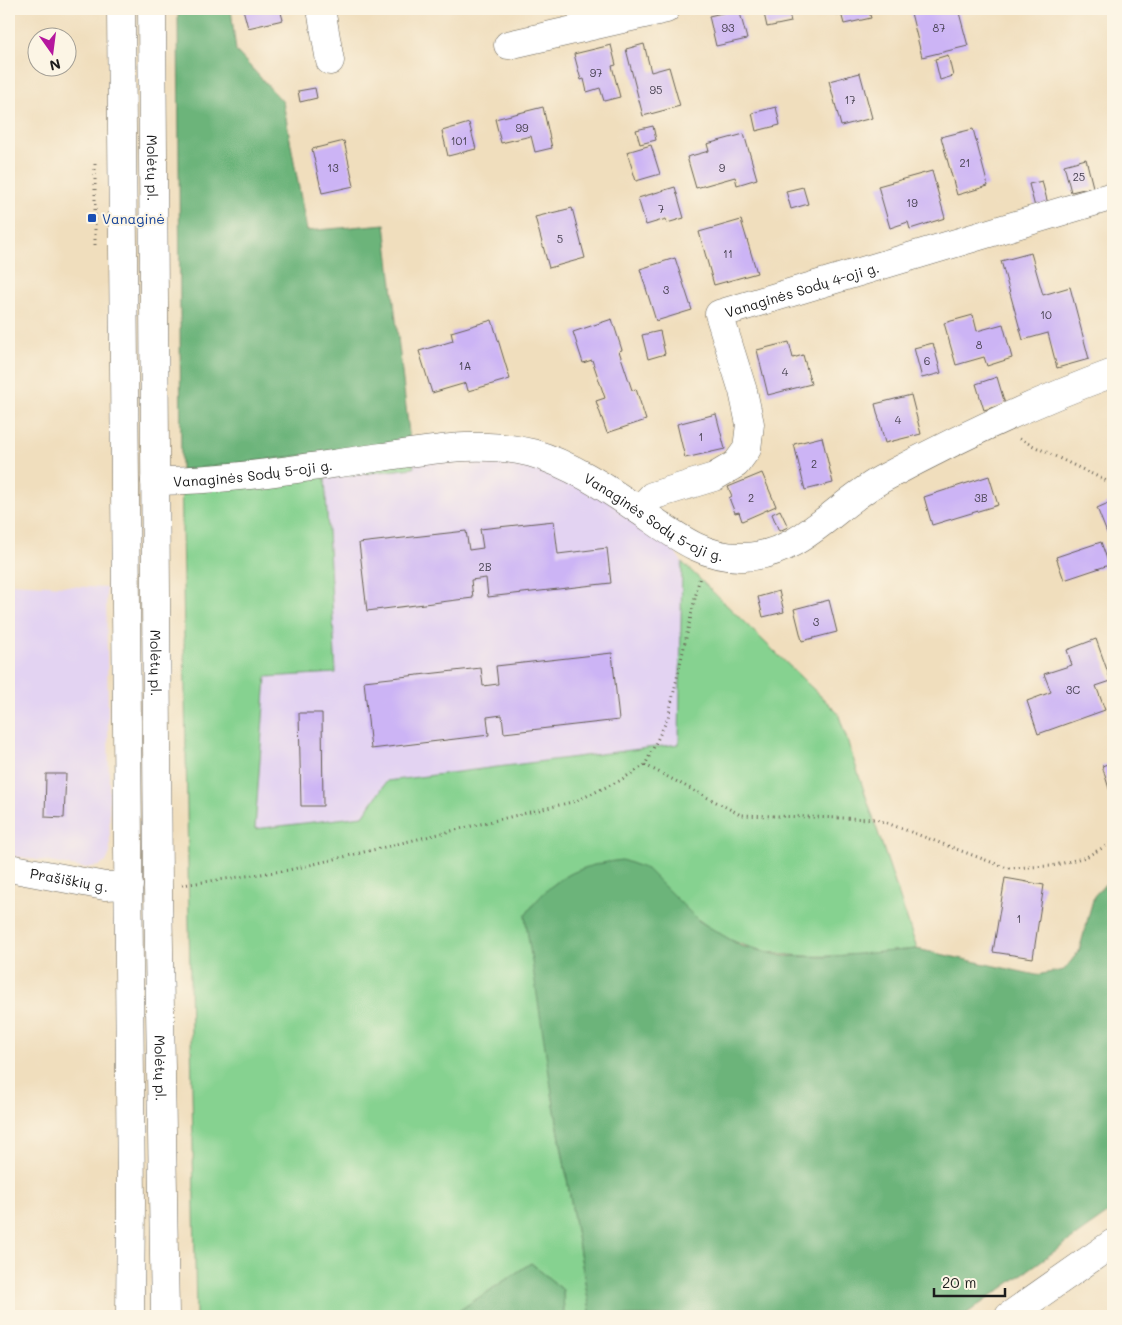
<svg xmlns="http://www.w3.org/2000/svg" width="1122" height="1325" viewBox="0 0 1122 1325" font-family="Mali,sans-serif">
  <rect width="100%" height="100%" fill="#fcf5e5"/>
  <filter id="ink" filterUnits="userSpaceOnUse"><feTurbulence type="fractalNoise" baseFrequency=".02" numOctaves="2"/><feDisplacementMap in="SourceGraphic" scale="10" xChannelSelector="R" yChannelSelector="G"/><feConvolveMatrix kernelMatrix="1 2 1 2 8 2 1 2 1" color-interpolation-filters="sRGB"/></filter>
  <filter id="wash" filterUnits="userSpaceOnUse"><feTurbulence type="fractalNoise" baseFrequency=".0096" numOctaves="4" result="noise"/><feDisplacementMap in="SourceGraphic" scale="20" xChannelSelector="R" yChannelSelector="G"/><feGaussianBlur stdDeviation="1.12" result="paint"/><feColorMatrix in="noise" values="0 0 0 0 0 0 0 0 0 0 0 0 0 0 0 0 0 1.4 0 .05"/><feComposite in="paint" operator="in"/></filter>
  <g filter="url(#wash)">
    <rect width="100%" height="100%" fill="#f0debd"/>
    <path fill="#e3d3f2" d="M534 441 632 490 682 562 680 744 387 781 363 816 255 829 266 677 336 673 325 478 414 467 410 442Z
      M9 583 106 588 110 853 106 862 99 866 83 868 9 855Z"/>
    <path fill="#86d290" stroke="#517756" d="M410 442 414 468 325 478 336 673 266 677 255 829 363 816 387 781 679 744 682 562 838 713 917 949C843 955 762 971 699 920 680 906 664 886 647 869L552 1093 591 1316H564L563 1290 531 1263 451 1316H196L181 470Z"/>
    <path fill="#6cb47a" stroke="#44684b" d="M178 9H231L236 51 283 102 307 231 385 224 410 442 181 470Z
      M622 860 647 869 699 921 741 946 783 956 824 957 917 949 1036 975 1064 970 1079 951 1094 896 1113 876V1210L963 1316H591L552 1093 525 916C550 879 578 865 622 860Z
      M531 1263 563 1290 564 1316H451Z"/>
    <g id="blocks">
      <path fill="#ccb4f5" d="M243 9H280L283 20 248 28Z
        M574 9H601L576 15Z
        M739 9 747 39 716 46 709 16Z
        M763 9H788L791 22 767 27Z
        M835 9H868L871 18 844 24 841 13 837 15Z
        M910 9H958L968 46 922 57Z
        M644 44 651 72 669 67 680 106 643 116 626 49Z
        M611 45 616 65 612 66 620 97 604 101 600 88 587 92 584 79 581 80 574 54Z
        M948 55 953 76 940 80 935 59Z
        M860 73 872 118 841 126 829 81Z
        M315 88 317 98 300 102 298 91Z
        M543 107 552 148 535 152 531 136 501 143 495 119Z
        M776 107 780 125 756 131 752 113Z
        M469 123 476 149 448 156 442 131Z
        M653 126 656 140 640 144 636 130Z
        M973 129 988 186 957 195 941 137Z
        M744 134 757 179 737 185 735 177 696 188 687 157 709 151 707 144Z
        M344 141 354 186 322 193 312 149Z
        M651 145 660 174 636 181 627 152Z
        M1086 159 1093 187 1071 192 1064 165Z
        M932 171 945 218 910 229 908 222 890 228 878 186Z
        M1042 181 1048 204 1035 207 1029 184Z
        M675 187 684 218 667 223 666 219 646 225 638 198Z
        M803 187 808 204 791 209 786 191Z
        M572 208 585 258 549 268 535 217Z
        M741 220 757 273 714 285 699 232Z
        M1031 253 1043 295 1070 287 1089 359 1057 368 1048 333 1023 340 1001 261Z
        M675 258 692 310 656 321 640 269Z
        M973 315 977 331 1003 324 1012 358 987 366 984 357 956 365 944 323Z
        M612 319 622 350 619 351 632 390 636 389 646 420 607 433 596 401 605 398 592 360 583 363 573 332Z
        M492 320 510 379 468 391 466 383 432 393 419 351 453 341 451 332Z
        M660 331 665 354 648 359 642 335Z
        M789 342 793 358 803 355 811 384 768 395 757 350Z
        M933 343 941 373 922 378 914 348Z
        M997 377 1005 404 984 410 976 384Z
        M911 395 921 434 885 443 875 404Z
        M716 414 725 449 685 458 677 424Z
        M822 437 833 483 805 490 794 444Z
        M762 473 776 506 742 521 739 512 735 513 729 498 732 496 728 487Z
        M989 476 998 505 932 525 924 497Z
        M1113 501V548L1097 508Z
        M780 510 788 527 779 531 772 514Z
        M554 521 558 554 607 548 611 583 488 597 486 578 471 580 473 598 367 611 359 543 466 531 469 550 483 548 480 529Z
        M1101 542 1109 565 1064 580 1056 557Z
        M779 591 784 612 763 617 758 597Z
        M829 600 837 632 802 641 794 609Z
        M1096 639 1111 681 1096 686 1105 710 1038 734 1027 701 1051 692 1044 674 1072 665 1067 650Z
        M612 653 619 720 504 733 502 715 487 717 489 735 371 749 364 681 481 668 483 686 498 684 496 666Z
        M299 713H322L323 806H301Z
        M1113 762V795H1111L1102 766Z
        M46 774H66L64 818 45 817Z
        M1005 878 1044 885 1033 958 993 952Z"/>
    </g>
  </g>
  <g filter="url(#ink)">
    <use href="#blocks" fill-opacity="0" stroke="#666054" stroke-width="1"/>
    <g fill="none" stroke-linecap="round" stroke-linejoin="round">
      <g stroke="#666054" stroke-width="29">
        <g id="minor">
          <path d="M321 9 330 61"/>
          <path d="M508 45 666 9"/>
          <path id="s1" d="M155 481C231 481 307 467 382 457 432 450 482 440 532 453 570 464 605 487 637 509 670 531 701 559 744 557 801 555 836 504 882 479 956 439 1034 402 1113 373"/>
          <path id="s2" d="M639 510 652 496 714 477 736 464 747 449 750 424 743 391 719 314 1113 196"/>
          <path id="s3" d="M9 868 105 886 129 885"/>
          <path d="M1009 1316 1113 1243"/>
        </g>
      </g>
      <g stroke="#666054" stroke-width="29">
        <g id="highway">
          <path d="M121 9 131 1203 130 1316"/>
          <path id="s4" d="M152 9 158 887 165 1316"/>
        </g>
      </g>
      <path stroke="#666054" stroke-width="3" stroke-dasharray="1 4" stroke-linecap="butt" d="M95 164V245
        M1019 439 1113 484
        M1113 651 1111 653 1113 659
        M645 765 741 815 876 819 1007 868 1052 866 1086 857 1113 842
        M182 885 289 870 576 801 619 781 645 765 668 718 700 576"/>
      <use href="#minor" stroke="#fff" stroke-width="28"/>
      <use href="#highway" stroke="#fff" stroke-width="28"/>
    </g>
  </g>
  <rect fill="#1a4fb4" stroke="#fcf5e5" stroke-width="2" x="87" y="213" width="10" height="10" rx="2.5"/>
  <g text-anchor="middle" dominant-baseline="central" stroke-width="4" stroke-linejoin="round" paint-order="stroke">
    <g font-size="11" fill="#484252">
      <text x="728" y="27">93</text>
      <text x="939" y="27">87</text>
      <text x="596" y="72">97</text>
      <text x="656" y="89">95</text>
      <text x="850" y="99">17</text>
      <text x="522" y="127">99</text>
      <text x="459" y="140">101</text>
      <text x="965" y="162">21</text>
      <text x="333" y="167">13</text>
      <text x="722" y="167">9</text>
      <text x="1079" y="176">25</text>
      <text x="912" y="202">19</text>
      <text x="661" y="208">7</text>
      <text x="560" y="238">5</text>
      <text x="728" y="253">11</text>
      <text x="666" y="289">3</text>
      <text x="1046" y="314">10</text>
      <text x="979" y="344">8</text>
      <text x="927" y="360">6</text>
      <text x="465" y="365">1A</text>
      <text x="785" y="371">4</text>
      <text x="898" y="419">4</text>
      <text x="701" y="436">1</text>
      <text x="814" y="463">2</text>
      <text x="751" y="497">2</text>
      <text x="981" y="497">3B</text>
      <text x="485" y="566">2B</text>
      <text x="816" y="621">3</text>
      <text x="1073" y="689">3C</text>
      <text x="1019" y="918">1</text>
    </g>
    <g font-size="14" fill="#1c1c1c" stroke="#fcf5e5">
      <text stroke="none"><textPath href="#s4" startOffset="159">Molėtų pl.</textPath></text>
      <text stroke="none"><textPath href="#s2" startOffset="354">Vanaginės Sodų 4-oji g.</textPath></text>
      <text stroke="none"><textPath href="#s1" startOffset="98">Vanaginės Sodų 5-oji g.</textPath></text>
      <text stroke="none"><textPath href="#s1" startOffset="518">Vanaginės Sodų 5-oji g.</textPath></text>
      <text stroke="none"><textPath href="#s4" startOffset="654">Molėtų pl.</textPath></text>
      <text stroke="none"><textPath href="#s3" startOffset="61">Prašiškių g.</textPath></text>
      <text stroke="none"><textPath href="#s4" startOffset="1059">Molėtų pl.</textPath></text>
    </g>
    <g font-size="14" fill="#164399" stroke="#fcf5e5" text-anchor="start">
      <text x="102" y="218">Vanaginė</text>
    </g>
  </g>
  <rect width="1122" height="1325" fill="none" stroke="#fcf5e5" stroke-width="30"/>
  <g transform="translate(52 52) rotate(166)"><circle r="24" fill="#fcf5e5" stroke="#a29e95"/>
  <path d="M0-4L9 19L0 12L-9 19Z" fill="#b5179e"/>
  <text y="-8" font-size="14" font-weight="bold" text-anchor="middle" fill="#1c1c1c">N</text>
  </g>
  <path d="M934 1288v8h71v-8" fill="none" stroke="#1c1c1c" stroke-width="2.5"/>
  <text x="942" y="1288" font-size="15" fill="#1c1c1c" stroke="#fcf5e5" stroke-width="4" paint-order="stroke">20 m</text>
</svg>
